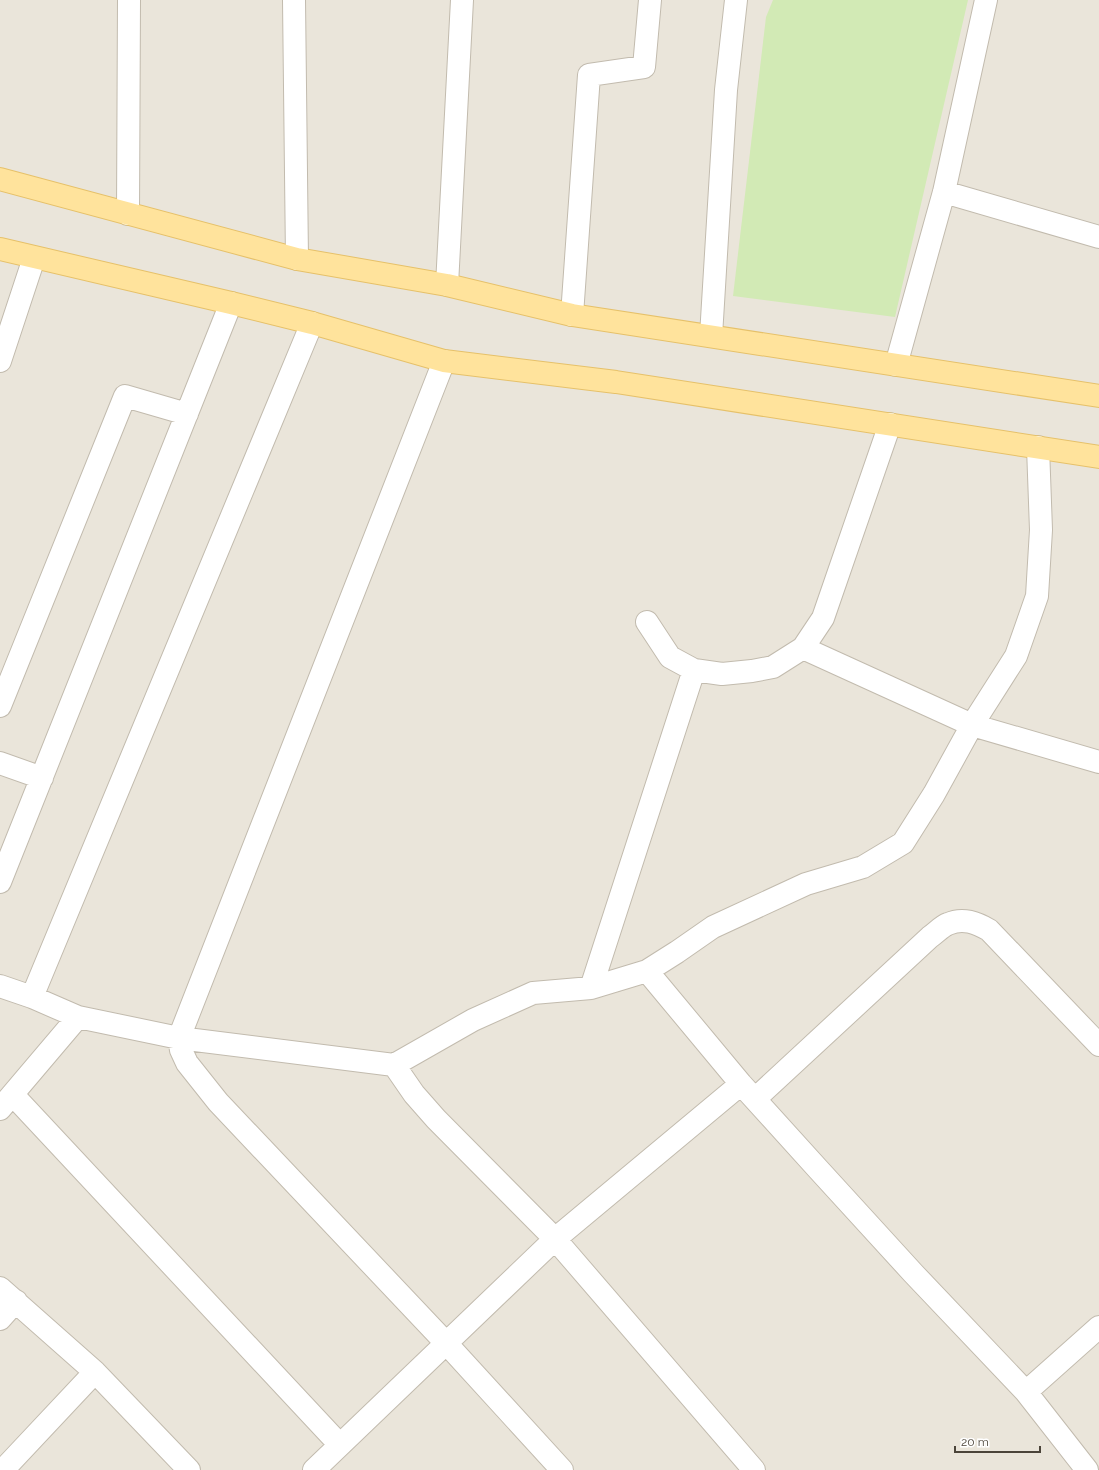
<svg xmlns="http://www.w3.org/2000/svg" width="1099" height="1470" viewBox="0 0 1099 1470" font-family="Raleway,sans-serif">
  <rect width="100%" height="100%" fill="#f6f3ec"/>
  <path fill="#eae5da" d="M0 0H1099V1470H0Z"/>
  <path fill="#d2eab5" d="M773 0H968L895 317 733 296 766 17Z"/>
  <g fill="none" stroke-linecap="round" stroke-linejoin="round">
    <g stroke="#c2bbae" stroke-width="24">
      <path id="minor" d="M294 0 297 259
        M944 192 1099 237
        M128 214 129 0
        M447 285 462 0
        M572 315 589 75 644 67 650 0
        M711 336 726 90 736 0
        M0 361 34 258
        M444 361 179 1038 181 1050 187 1063 218 1102 446 1343 562 1470
        M896 365 944 192 986 0
        M647 622 670 657 694 670 722 674 752 671 773 667 803 648 823 618 890 424
        M803 648 972 725 1099 762
        M0 706 125 396 187 414
        M0 763 42 778
        M0 882 231 303
        M647 971 741 1084 818 1169 913 1273 1026 1392 1087 1470
        M0 986 32 997 78 1017 179 1038 394 1065 414 1094 436 1119 555 1239 754 1470
        M591 988 694 670
        M32 997 312 323
        M394 1065 473 1020 533 993 591 988 647 971 677 952 713 927 806 884 863 867 903 843 934 794 972 725 1016 656 1037 596 1041 530 1038 447
        M13 1095 340 1445
        M755 1099 930 937C936 933 942 926 948 924 963 917 977 923 989 930L1099 1045
        M0 1109 78 1017
        M0 1288 95 1372 189 1470
        M0 1319 16 1301
        M1026 1392 1099 1327
        M3 1470 95 1372
        M314 1470 555 1239 741 1084"/>
    </g>
    <g stroke="#e6c16a" stroke-width="24">
      <path id="major" d="M0 179 297 259 447 285 572 315 1099 396
        M0 249 231 303 312 323 444 361 616 382 1099 457"/>
    </g>
    <use href="#minor" stroke="#fff" stroke-width="22"/>
    <use href="#major" stroke="#ffe39c" stroke-width="22"/>
  </g>
  <path d="M955 1446v6h85v-6" fill="none" stroke="#4b4439" stroke-width="2"/>
  <text x="961" y="1446" font-size="12" fill="#4b4439" stroke="#ffffff" stroke-width="3" paint-order="stroke">20 m</text>
</svg>
